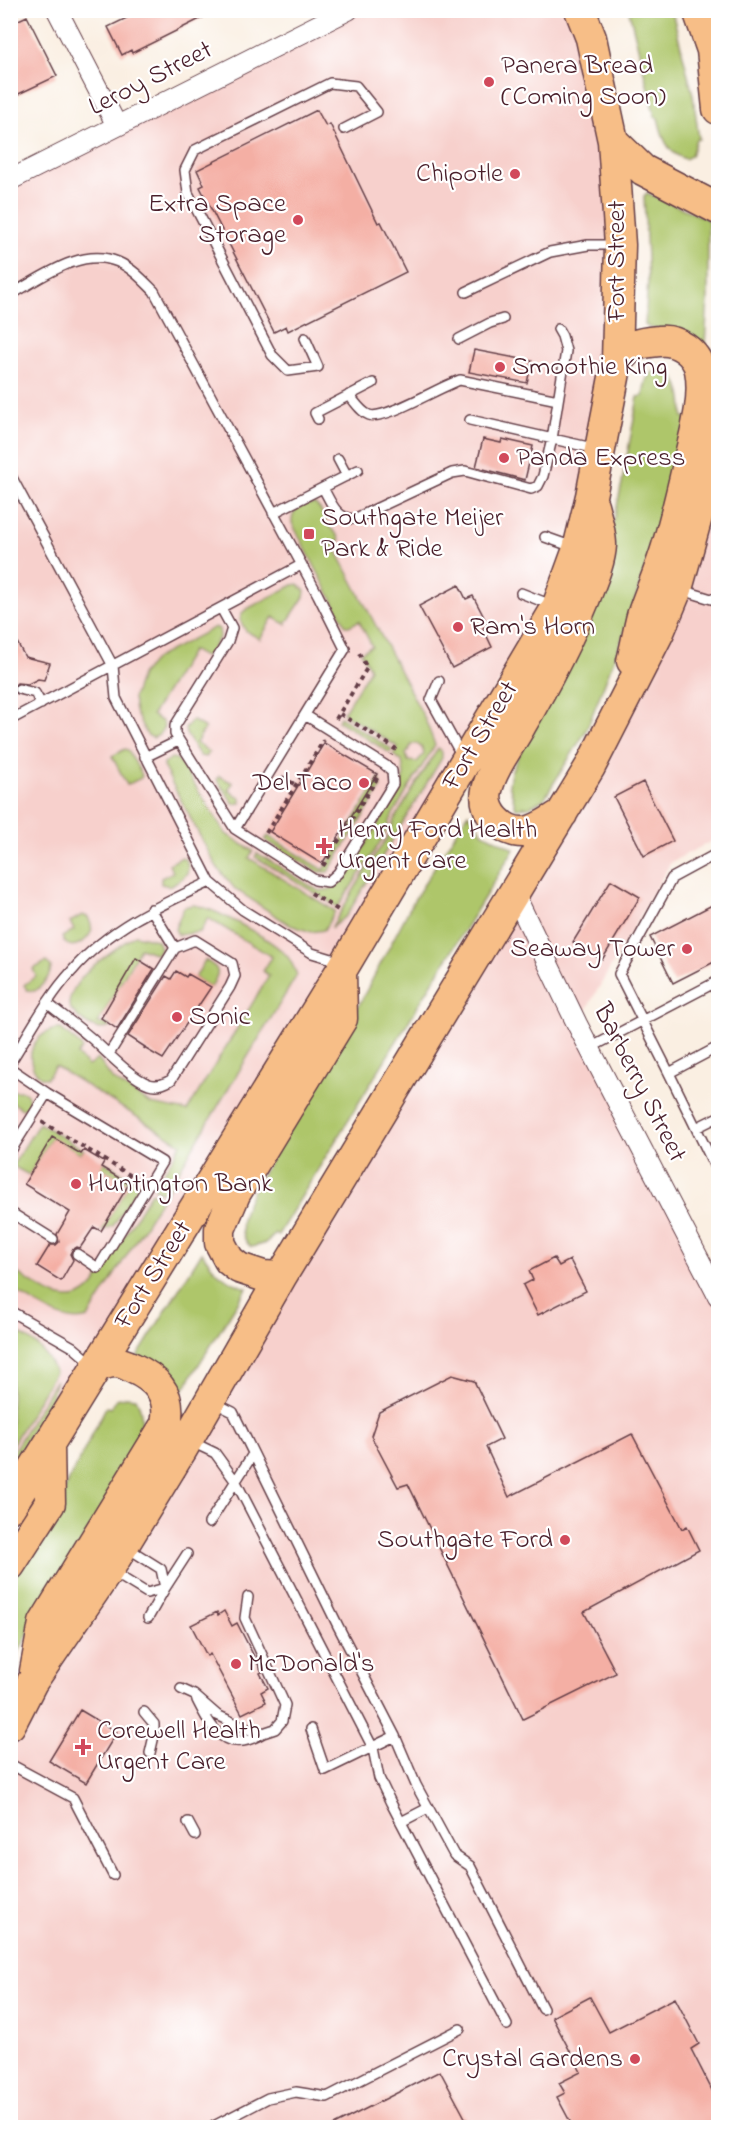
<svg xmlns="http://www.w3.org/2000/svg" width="729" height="2138" viewBox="0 0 729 2138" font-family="'Indie Flower',sans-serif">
  <rect width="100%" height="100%" fill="#fff"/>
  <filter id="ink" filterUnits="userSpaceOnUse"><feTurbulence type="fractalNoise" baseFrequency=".0167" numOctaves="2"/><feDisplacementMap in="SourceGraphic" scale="12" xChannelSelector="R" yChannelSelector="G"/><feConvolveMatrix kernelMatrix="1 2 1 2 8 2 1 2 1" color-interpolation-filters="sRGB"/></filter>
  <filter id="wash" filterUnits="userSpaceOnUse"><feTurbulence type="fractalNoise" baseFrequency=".008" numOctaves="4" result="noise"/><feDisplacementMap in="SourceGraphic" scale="24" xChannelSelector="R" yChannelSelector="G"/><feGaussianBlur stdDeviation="1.35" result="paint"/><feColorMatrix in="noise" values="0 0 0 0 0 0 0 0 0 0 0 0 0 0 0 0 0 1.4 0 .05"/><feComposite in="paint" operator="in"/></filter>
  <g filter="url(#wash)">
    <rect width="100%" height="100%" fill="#faefe2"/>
    <path fill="#f7d0cc" d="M348 11H580L620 245 578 549 11 1507V180Z
      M718 422V838L671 862 578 1024 718 1296V2127H11L10 1725 590 767Z"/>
    <path fill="#aec66b" stroke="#7c724b" stroke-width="1.5" fill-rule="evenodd" d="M629 11H672L693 95 699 139H696L691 156 685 159C666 153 662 135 658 118L655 117Z
      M647 193 705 218 708 221V299L705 344 693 335 680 330 650 328 645 325 648 280 644 196Z
      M665 369C682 381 683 398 683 417L688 418 680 456 627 626 586 731 544 799 529 807 516 808 509 784 511 772 599 587 622 483 638 397 643 396C645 379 647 371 665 369Z
      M315 504C323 509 323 517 328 525 333 532 336 531 340 540L333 544 425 719 435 745 393 814 383 838 338 907 255 857 257 853 319 891 331 889 345 879 400 787 404 775 402 761 393 755 398 747 343 713 370 669 361 652 372 646 359 621 349 626H346L292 523C291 510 302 503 315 504ZM412 744H417L422 748 424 754 417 762 408 761 406 754Z
      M298 584 305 591 304 597 286 624 273 617 260 639 246 631 240 620 242 613 247 609 293 585Z
      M215 627 219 629 220 636 209 654 204 657 192 650 152 715 163 722 164 727 159 735 153 738 147 735 135 712 133 698 141 675 156 658Z
      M340 717 392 749 390 753 338 721Z
      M192 720 205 728 196 743 209 752 206 757 200 756 186 734 185 729Z
      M438 748 442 752V758L347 915 331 928 370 863 389 835 394 820Z
      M125 749 128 750 142 775 141 778 127 785 112 756Z
      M171 758 177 759 180 762 226 834 253 851 249 858 335 911 324 930 311 932 290 925 235 889 217 867 210 855 164 768V764Z
      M219 776 233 783 228 790 241 798V803L234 804 217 780Z
      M380 777 381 788 328 872H318L265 840 268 836 324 870Z
      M468 813 483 833 514 849 278 1235 275 1233C269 1243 262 1245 251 1247 235 1232 242 1215 250 1196L351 1020 414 900Z
      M182 857 185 858C194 873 183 879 169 886L161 884V878L173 872 169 864Z
      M193 905C211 906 268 938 282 951 290 957 293 966 297 975L165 1194 154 1188 181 1144 55 1066 47 1078H42C19 1061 34 1029 61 1029L81 1046 82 1049 77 1055 88 1066 98 1059 113 1080 151 1104 187 1111 269 976 263 971 272 957 208 918 200 932 178 935 175 929 184 907Z
      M82 915 88 917C90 922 93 927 91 932 86 944 67 953 62 937L74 930 70 922Z
      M135 935 157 940 160 948 157 954 140 948 98 1023 108 1025 110 1027C96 1034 77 1019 69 1006 69 977 114 950 135 935Z
      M205 960C221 969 220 972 211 987L195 978Z
      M46 962 51 966C51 976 43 985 35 991L27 990 24 985 36 976 33 969Z
      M14 1091H22L27 1094 29 1101 26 1108 22 1109 11 1101V1093Z
      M39 1123 84 1150 80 1153 52 1137 29 1175 18 1169 13 1165Z
      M104 1162 140 1184 113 1226 101 1231 129 1184 101 1167Z
      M151 1192 162 1198 88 1318C64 1327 31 1300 11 1288V1269C39 1286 71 1318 97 1281Z
      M202 1252C213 1271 225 1281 247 1288L181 1393C170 1371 160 1365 137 1357Z
      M11 1331C33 1337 46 1352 55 1372L11 1447Z
      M56 1380 51 1399 11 1466V1455Z
      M126 1397 136 1398C143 1411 144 1429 136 1443L140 1445 36 1618 11 1667V1581L57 1504 106 1407 111 1408 116 1399Z"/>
    <g id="blocks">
      <path fill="#f4afa4" d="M143 10H218L132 53 131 50 122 55 108 27Z
        M27 16 57 76 10 98V24Z
        M317 110 326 126 330 124 378 223 381 222 406 272 288 331 286 326 274 332 200 187 204 185 197 170Z
        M474 350 532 361 527 383 469 372Z
        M483 439 501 443 502 439 533 446 525 480 476 467Z
        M459 585 466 599 473 596 488 625 483 628 492 647 452 668 419 606Z
        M10 629 25 657 50 663 44 680 38 679 28 684 17 683 13 687V692L10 694Z
        M324 743 377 774 322 864 270 832Z
        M643 782 673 841 644 856 614 797Z
        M611 880 640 897 602 960 573 942Z
        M718 902V960L673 983 650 937Z
        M136 958 154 969 117 1029 101 1018Z
        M176 971 186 977 188 974 211 987 163 1059 144 1048 145 1047 128 1036 166 976 171 979Z
        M52 1137 81 1154 84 1150 104 1162 101 1167 129 1184 101 1231 94 1227 80 1248 77 1247 72 1250 70 1254 73 1260 61 1281 37 1266 50 1245H56L59 1242 57 1234 70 1212 24 1184Z
        M554 1258 559 1266 570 1260 586 1291 538 1315 523 1285 533 1280 529 1271Z
        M452 1375 474 1381 502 1439 486 1447 509 1497 632 1434 682 1529 687 1526 699 1550 584 1612 616 1673 523 1719 408 1484 398 1487 371 1436 379 1412Z
        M224 1611 232 1626 237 1623 262 1672 260 1673 268 1688 261 1692 266 1702 242 1714 210 1654 207 1656 191 1625 217 1612 218 1615Z
        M80 1710 117 1732 86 1783 49 1761Z
        M590 1997 609 2032 675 1998 699 2044 691 2049 718 2102V2127H573L557 2097 565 2093 559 2083 581 2072 552 2017Z
        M440 2071 470 2127H330Z"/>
    </g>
  </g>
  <g filter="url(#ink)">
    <use href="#blocks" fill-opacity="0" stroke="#643e46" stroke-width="1.5"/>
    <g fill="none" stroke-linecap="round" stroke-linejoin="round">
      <g stroke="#643e46" stroke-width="12">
        <path id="lane" d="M466 292 550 252 588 245H615
          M10 295C41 278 82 246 118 262 132 268 143 280 154 291L318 595 345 649 235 829
          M305 338 318 367 288 371 272 355 188 193 185 170 195 150 330 83 356 86 377 112 344 129
          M459 339 490 323 503 319
          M349 395C355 402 361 412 369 415 384 421 441 386 460 380L558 400
          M318 419 315 413 373 383
          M470 420 597 449
          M338 459 347 476
          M10 474 113 666 116 698 210 882 243 910 312 953 342 962
          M323 488C331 502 336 519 354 519L452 473 465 471 531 489 538 486 543 476 552 439 566 351 562 336 558 329
          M273 513 358 470
          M545 537 576 548
          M682 590 718 601
          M521 593 554 606
          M221 608 232 628 228 641 175 726V734L235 829 315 880 328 882 338 873 393 784 392 771 385 765 305 715
          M439 681 431 700 462 756
          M19 689 35 693 41 704
          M10 720 301 565
          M145 757 178 741
          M718 853 672 878 619 974 669 1073 718 1047
          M151 909 175 948
          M47 1003C62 1015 77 1026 91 1038 106 1051 131 1078 149 1084 157 1087 164 1084 171 1080L230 987 235 976 232 963 195 940 175 948 109 1054
          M590 1048 718 981
          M10 1063C30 1032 47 998 72 971 109 928 160 905 210 882
          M10 1068 47 1093
          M669 1073 696 1128
          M718 1117 696 1128 718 1173
          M10 1152 47 1093 162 1162 98 1268 77 1254
          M10 1212 53 1239
          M10 1311 73 1347 94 1365
          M213 1402 233 1412 338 1626 395 1736 416 1785 454 1855 470 1866 543 2009
          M192 1442 215 1453 236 1482 373 1748 379 1778 391 1803 507 2025
          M209 1523 253 1454
          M126 1547 161 1569 165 1588
          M111 1571 147 1593 165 1588
          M148 1618 165 1588 187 1554
          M181 1689 194 1695 217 1715 250 1730 263 1733 275 1729 282 1721 285 1705 245 1618 248 1597
          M197 1700C212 1730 226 1755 263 1733
          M144 1712 154 1724V1736L150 1753
          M311 1729 325 1770 395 1736
          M10 1764 73 1798 113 1875
          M188 1822 195 1835
          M401 1822 428 1808
          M210 2128 268 2098 296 2092 327 2097 460 2029"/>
      </g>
      <g stroke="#643e46" stroke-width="22">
        <path id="street" d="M57 10 117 126
          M10 180 348 10
          M514 893 577 1024 718 1296"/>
      </g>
      <g stroke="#643e46" stroke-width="33">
        <path id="primary" d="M698 10 712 50 718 109
          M613 141 643 170 718 209
          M617 362C631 344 636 343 659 341 677 339 696 352 700 370 705 396 697 426 691 451 684 482 677 513 668 543 661 568 650 592 642 616 638 631 636 646 632 661
          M562 814C551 820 537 831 524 832 503 833 482 812 487 790 492 768 510 745 521 725 545 684 567 642 585 598 591 582 600 563 601 545 601 533 596 517 593 505
          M281 1277 263 1276 239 1268 229 1260 220 1243V1229L235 1194 342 1019 341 971
          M10 1507 341 971 557 607 578 549 591 496 617 362 620 245 613 141 591 38 580 10
          M10 1565 50 1503 49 1444
          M35 1671 44 1623 166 1424C172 1395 157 1379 133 1368 127 1365 121 1362 115 1362 108 1362 102 1365 96 1367
          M10 1725 32 1682 109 1569 181 1451 281 1277 590 767 659 632 677 589 710 470 718 422"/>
      </g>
      <path stroke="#643e46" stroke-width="4" stroke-dasharray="4.5 4.5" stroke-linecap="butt" d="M340 714 395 748 391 755
        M336 719 367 668 359 653 356 652
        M282 777 296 785
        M266 833 324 740
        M323 866 379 775
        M311 893 338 910
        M42 1122 138 1180"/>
      <use href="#lane" stroke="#fff" stroke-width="9"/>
      <use href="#street" stroke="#fff" stroke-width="20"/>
      <use href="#primary" stroke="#f7be87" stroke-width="30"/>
    </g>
  </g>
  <g fill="#d1495b" stroke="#fff" stroke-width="2">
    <circle cx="489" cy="82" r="6"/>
    <circle cx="515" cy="174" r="6"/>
    <circle cx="298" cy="220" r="6"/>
    <circle cx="500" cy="367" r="6"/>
    <circle cx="504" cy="458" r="6"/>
    <rect x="303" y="528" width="12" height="12" rx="3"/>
    <circle cx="458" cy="627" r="6"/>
    <circle cx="364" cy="783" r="6"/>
    <path d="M321 837h6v6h6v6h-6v6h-6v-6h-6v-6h6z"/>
    <circle cx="687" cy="949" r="6"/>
    <circle cx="177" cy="1017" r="6"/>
    <circle cx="76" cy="1184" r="6"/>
    <circle cx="565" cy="1540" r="6"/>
    <circle cx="236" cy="1664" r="6"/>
    <path d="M80 1738h6v6h6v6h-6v6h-6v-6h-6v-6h6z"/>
    <circle cx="635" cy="2059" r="6"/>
  </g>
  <g text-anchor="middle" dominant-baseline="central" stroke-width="4.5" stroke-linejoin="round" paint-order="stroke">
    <g font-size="27" fill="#4a1f2b" stroke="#fff" text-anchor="start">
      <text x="501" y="66">Panera Bread<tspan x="501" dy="31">(Coming Soon)</tspan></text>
      <text x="503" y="174" text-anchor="end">Chipotle</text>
      <text x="286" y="204" text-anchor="end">Extra Space<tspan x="286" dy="31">Storage</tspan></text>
      <text x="512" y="367">Smoothie King</text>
      <text x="516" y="458">Panda Express</text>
      <text x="321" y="518">Southgate Meijer<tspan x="321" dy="31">Park &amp; Ride</tspan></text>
      <text x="470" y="627">Ram's Horn</text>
      <text x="352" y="783" text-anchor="end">Del Taco</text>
      <text x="338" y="830">Henry Ford Health<tspan x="338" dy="31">Urgent Care</tspan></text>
      <text x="675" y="949" text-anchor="end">Seaway Tower</text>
      <text x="189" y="1017">Sonic</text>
      <text x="88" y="1184">Huntington Bank</text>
      <text x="553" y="1540" text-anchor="end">Southgate Ford</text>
      <text x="248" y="1664">McDonald's</text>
      <text x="97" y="1731">Corewell Health<tspan x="97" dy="31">Urgent Care</tspan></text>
      <text x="623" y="2059" text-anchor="end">Crystal Gardens</text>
    </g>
    <g font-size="27" fill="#4a1f2b" stroke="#fff">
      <text transform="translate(151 79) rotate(-27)">Leroy Street</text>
      <text transform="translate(617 261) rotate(-90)">Fort Street</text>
      <text transform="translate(481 736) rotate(-59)">Fort Street</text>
      <text transform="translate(639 1083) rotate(63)">Barberry Street</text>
      <text transform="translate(154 1275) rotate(-58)">Fort Street</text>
    </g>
  </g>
  <rect width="729" height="2138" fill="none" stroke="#fff" stroke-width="36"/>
</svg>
